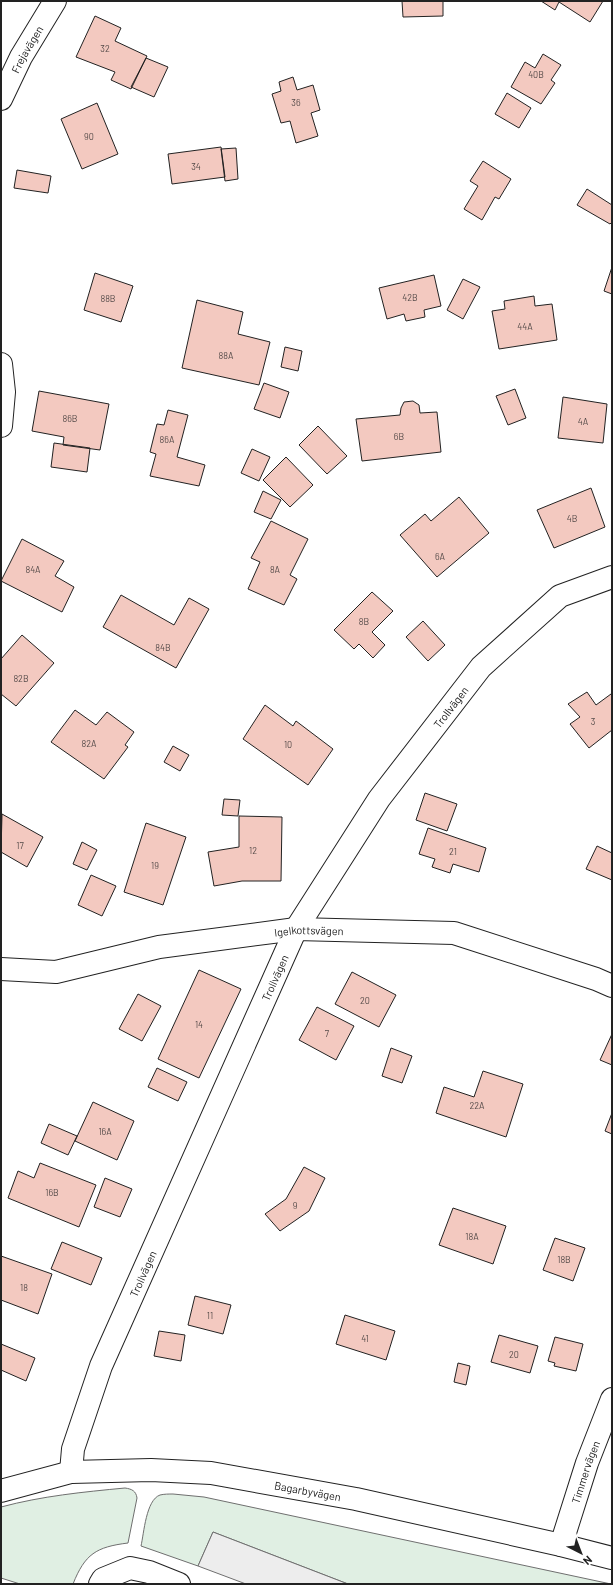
<svg xmlns="http://www.w3.org/2000/svg" width="613" height="1585" viewBox="0 0 613 1585" font-family="Barlow,sans-serif">
  <rect width="100%" height="100%" fill="#fff"/>
  <path fill="#e0efe3" stroke="#6f6f6f" d="M125 1488C132 1489 136 1491 137 1498L128 1543C96 1547 85 1554 73 1584H20L1 1578V1507C42 1496 83 1492 125 1488Z
    M173 1494 204 1497 611 1584H348L213 1532 198 1566 141 1546C144 1533 146 1500 160 1495 164 1494 169 1494 173 1494Z"/>
  <path fill="#ededed" stroke="#6f6f6f" d="M213 1532 348 1584H246L198 1566Z"/>
  <path fill="#f3c9c0" stroke="#222" d="M402 1H443V16L403 17Z
    M541 1H603L590 22 559 2 555 10Z
    M95 16 121 28 115 41 147 56 131 89 111 80 115 72 76 57Z
    M543 54 561 65 551 80 555 83 541 104 511 87 525 62 535 68Z
    M146 58 168 67 154 97 131 87Z
    M293 77 297 90 313 85 320 110 311 113 318 136 296 143 290 121 281 123 272 94 281 91 279 82Z
    M507 93 531 108 519 128 495 114Z
    M97 103 118 154 82 169 61 119Z
    M221 147 225 177 172 184 168 154Z
    M236 148 238 179 225 181 221 149Z
    M483 161 511 179 499 199 495 197 482 220 464 209 478 186 470 181Z
    M17 170 51 176 48 193 14 188Z
    M587 189 612 205V222L610 224 577 205Z
    M612 267V294L604 291Z
    M95 273 133 286 121 322 84 310Z
    M434 275 441 306 424 310 425 317 406 321 404 314 387 319 379 288Z
    M463 279 480 287 463 319 447 310Z
    M534 296 535 306 552 304 557 340 499 349 492 311 505 309 504 301Z
    M197 300 243 312 238 334 270 342 259 385 182 368Z
    M285 347 302 351 298 371 281 367Z
    M264 383 289 392 280 418 254 409Z
    M515 389 526 418 508 425 496 396Z
    M39 391 109 404 100 450 63 445 64 437 32 431Z
    M563 397 607 404 603 443 558 438Z
    M413 401 419 405 420 413 437 412 441 452 362 461 356 419 400 415 401 408 404 402Z
    M168 410 188 415 177 457 205 465 199 486 150 476 156 454 150 452 157 424 164 425Z
    M318 426 347 456 327 474 299 445Z
    M54 443 90 448 87 472 51 467Z
    M252 449 270 457 259 481 241 473Z
    M286 457 313 485 290 507 263 480Z
    M591 488 605 527 554 548 537 510Z
    M263 491 281 500 271 519 254 512Z
    M459 497 489 533 437 577 400 535 425 514 431 521Z
    M271 521 308 539 290 575 297 579 284 605 248 589 260 562 251 558Z
    M22 539 64 561 55 576 74 587 62 612 1 581Z
    M372 592 393 611 372 632 385 645 373 658 359 644 354 649 334 630Z
    M121 595 174 625 189 598 209 609 176 668 103 627Z
    M423 621 445 645 428 661 406 637Z
    M22 635 54 663 16 706 1 694V659Z
    M587 692 596 705 611 694 612 695V730L589 748 570 724 580 717 568 704Z
    M265 705 293 726 296 721 333 749 308 785 243 739Z
    M75 710 96 725 107 712 134 732 125 745 128 747 104 779 51 742Z
    M173 746 189 755 180 771 164 762Z
    M425 793 457 804 447 831 416 820Z
    M224 799 240 800 238 816 222 815Z
    M2 814 43 837 27 867 1 852Z
    M239 816 282 817 281 881H242L214 886 208 852 239 847Z
    M146 823 186 837 163 905 124 892Z
    M428 828 486 848 479 872 453 864 450 873 432 867 435 859 419 854Z
    M82 842 97 850 87 870 73 864Z
    M597 846 612 853V880L586 869Z
    M91 875 116 886 102 916 78 905Z
    M199 970 241 989 199 1078 158 1059Z
    M352 972 396 995 379 1027 335 1004Z
    M138 994 161 1006 142 1041 119 1029Z
    M317 1007 354 1026 336 1060 299 1040Z
    M612 1034V1065L600 1060Z
    M391 1048 412 1056 402 1083 382 1076Z
    M157 1068 187 1082 178 1101 148 1087Z
    M483 1071 523 1084 506 1137 436 1113 444 1087 474 1097Z
    M93 1102 134 1121 117 1160 75 1141Z
    M612 1113V1134L605 1131Z
    M49 1124 77 1136 68 1155 41 1143Z
    M40 1163 96 1185 79 1227 8 1198 18 1171 34 1178Z
    M304 1167 325 1178 309 1211 280 1231 265 1214 286 1199Z
    M105 1178 132 1189 120 1217 94 1207Z
    M453 1208 506 1226 493 1264 439 1245Z
    M555 1238 585 1248 573 1281 543 1270Z
    M62 1242 102 1258 91 1285 51 1269Z
    M1 1256 52 1274 38 1314 1 1300Z
    M195 1296 231 1305 223 1334 188 1325Z
    M345 1315 395 1331 386 1360 336 1344Z
    M159 1331 185 1335 181 1361 154 1356Z
    M499 1335 538 1346 530 1373 491 1362Z
    M555 1337 583 1344 576 1371 554 1366 555 1363 548 1361Z
    M1 1344 35 1358 26 1381 1 1370Z
    M458 1363 470 1366 466 1385 454 1382Z"/>
  <g fill="none" stroke-linecap="round" stroke-linejoin="round">
    <g stroke="#222" stroke-width="24">
      <g id="minor">
        <path id="s1" d="M1 99 21 57 55 1"/>
        <path d="M1 364 4 392 1 426"/>
        <path id="s2" d="M1 969 56 972 159 947 296 929 454 933 596 979 612 986"/>
        <path id="s3" d="M71 1472 73 1449 101 1366 296 929 379 799 481 667 560 596 612 577"/>
        <path id="s4" d="M561 1545 587 1463 612 1399"/>
        <path d="M100 1584 103 1579 130 1568 149 1572 179 1584"/>
      </g>
    </g>
    <g stroke="#222" stroke-width="24">
      <g id="tertiary">
        <path id="s5" d="M1 1491 71 1472 151 1470 211 1473 356 1499 561 1545 612 1558"/>
      </g>
    </g>
    <use href="#minor" stroke="#fff" stroke-width="22"/>
    <use href="#tertiary" stroke="#fff" stroke-width="22"/>
  </g>
  <g text-anchor="middle" dominant-baseline="central" stroke-width="3" stroke-linejoin="round" paint-order="stroke">
    <g font-size="9" fill="#564c4a">
      <text x="105" y="48">32</text>
      <text x="536" y="74">40B</text>
      <text x="296" y="102">36</text>
      <text x="89" y="136">90</text>
      <text x="196" y="166">34</text>
      <text x="410" y="297">42B</text>
      <text x="108" y="298">88B</text>
      <text x="525" y="326">44A</text>
      <text x="226" y="355">88A</text>
      <text x="70" y="418">86B</text>
      <text x="583" y="421">4A</text>
      <text x="399" y="436">6B</text>
      <text x="167" y="439">86A</text>
      <text x="572" y="518">4B</text>
      <text x="440" y="556">6A</text>
      <text x="33" y="569">84A</text>
      <text x="275" y="569">8A</text>
      <text x="364" y="621">8B</text>
      <text x="163" y="647">84B</text>
      <text x="21" y="678">82B</text>
      <text x="593" y="721">3</text>
      <text x="89" y="743">82A</text>
      <text x="288" y="744">10</text>
      <text x="20" y="845">17</text>
      <text x="253" y="850">12</text>
      <text x="453" y="851">21</text>
      <text x="155" y="865">19</text>
      <text x="365" y="1000">20</text>
      <text x="199" y="1024">14</text>
      <text x="327" y="1033">7</text>
      <text x="477" y="1105">22A</text>
      <text x="105" y="1131">16A</text>
      <text x="52" y="1192">16B</text>
      <text x="295" y="1205">9</text>
      <text x="472" y="1236">18A</text>
      <text x="564" y="1259">18B</text>
      <text x="24" y="1287">18</text>
      <text x="210" y="1315">11</text>
      <text x="365" y="1338">41</text>
      <text x="514" y="1354">20</text>
    </g>
    <g font-size="11" fill="#222" stroke="#fff">
      <text stroke="none"><textPath href="#s1" startOffset="56">Frejavägen</textPath></text>
      <text stroke="none"><textPath href="#s3" startOffset="860">Trollvägen</textPath></text>
      <text stroke="none"><textPath href="#s2" startOffset="312">Igelkottsvägen</textPath></text>
      <text stroke="none"><textPath href="#s3" startOffset="536">Trollvägen</textPath></text>
      <text stroke="none"><textPath href="#s3" startOffset="212">Trollvägen</textPath></text>
      <text stroke="none"><textPath href="#s4" startOffset="77">Timmervägen</textPath></text>
      <text stroke="none"><textPath href="#s5" startOffset="311">Bagarbyvägen</textPath></text>
    </g>
  </g>
  <rect width="613" height="1585" fill="none" stroke="#222222" stroke-width="4"/>
  <g transform="translate(581 1553) rotate(138)" stroke="#ffffff" stroke-width="3" paint-order="stroke">
  <path d="M0-3L7 15L0 10L-7 15Z" fill="#222222"/>
  <text y="-6" font-size="11" font-weight="bold" text-anchor="middle" fill="#222222">N</text>
  </g>
</svg>
